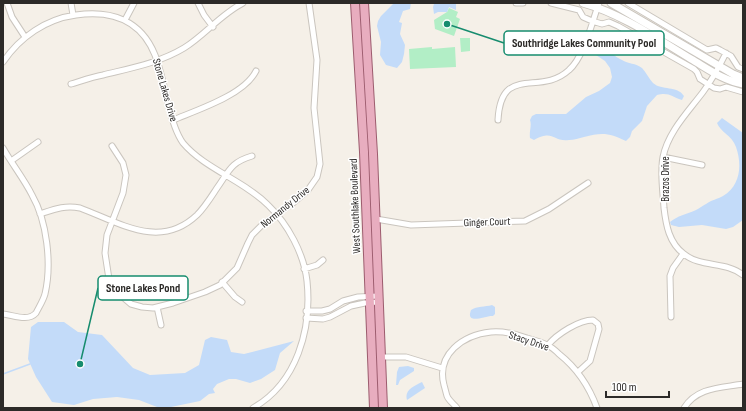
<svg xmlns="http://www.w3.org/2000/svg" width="746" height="411" viewBox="0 0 746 411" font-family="'Sofia Sans Condensed',sans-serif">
  <rect width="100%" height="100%" fill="#f5f0e8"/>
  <path fill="#b2eec6" d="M449 8 458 12 456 17 460 19 454 36 435 29 434 20 447 12Z
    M460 38H470V51L461 52Z
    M432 47V49L455 47 456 67 410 69 409 49Z"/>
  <path fill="#c3dbf9" d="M394 3H411L410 9 403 11 399 22 402 23 400 34 405 45 404 54 402 62 397 68 386 65 380 55 381 42 377 26 378 21 381 16Z
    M439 3H456V10L449 7 447 12H438L434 14 433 7 434 4Z
    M594 47C608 47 611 55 622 60 628 64 636 63 642 68 646 72 649 79 653 83 662 91 677 85 684 96L682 100C671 97 670 92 657 95L647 106 642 121 632 131 630 137 626 141C610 133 602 132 584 137 579 138 574 140 569 140 552 142 554 129 534 140L530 138C529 131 532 126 530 120L532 116 536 114H566L586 97 599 91 610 83 612 77 610 68 605 61 596 55Z
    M722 118 743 133V220L733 227 726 229 702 225 679 227 671 225 670 222C677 216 687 214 696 210 700 208 702 206 706 204 711 200 718 199 723 196 741 185 742 164 736 147 732 135 720 132 717 123Z
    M492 305 495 307V314L493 316C486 315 465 326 471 310 477 306 485 307 492 305Z
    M38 322H64L78 332 102 335 133 368 150 375 185 373 199 365 205 340 211 337 227 340 231 352 244 354 294 341 280 353 275 370 261 379 250 383 236 379H229L217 384 213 389 215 393 209 394 200 401 171 407H157L139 400 117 397 93 399 74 405 52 402 36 377 28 359 31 327Z
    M408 366 414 368V371L400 380 398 385H396L397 372 399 367Z
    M422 382 425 388 407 400C404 390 414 386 422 382Z"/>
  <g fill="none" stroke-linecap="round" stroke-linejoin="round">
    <path stroke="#c3dbf9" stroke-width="1.5" d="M3 374 30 364"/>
    <g stroke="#cac5be" stroke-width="7">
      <path id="street" d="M7 3 12 17 25 37
        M71 3 73 15
        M198 3 204 15 213 27
        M516 3H523
        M551 3 579 10 583 17 592 21 602 24 609 22 618 26 694 69 697 72 700 79 714 88 720 89 726 87 743 92
        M628 3 707 50 716 48 720 50 731 56 738 67 743 69
        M125 20 134 3
        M726 53C719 67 712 80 703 92 688 112 668 132 663 157 660 173 663 191 664 208 666 225 669 243 684 254 701 268 726 261 743 275
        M3 62C20 37 46 19 76 15 111 10 141 20 155 55 161 70 164 87 168 103 171 116 175 132 183 143 205 169 243 180 268 205 288 224 304 254 307 281 312 329 297 383 253 408
        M71 84C81 81 92 77 103 75 131 68 159 63 184 48 205 35 221 14 243 3
        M173 120C197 110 244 95 256 71
        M498 120C501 63 540 97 569 70 584 57 592 22 599 3
        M112 146 123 163 126 175 123 193 107 235 105 253 109 279 117 292 131 304 142 307 153 308 173 303 205 292 220 285 237 268 248 243 252 235 261 226 293 203 308 190 317 177 320 164 314 108 317 60 309 3
        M3 148C12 164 24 179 32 195 47 221 52 264 45 294 43 301 39 307 36 313 28 322 13 315 3 314
        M663 157 702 165
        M11 161 38 142
        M40 214C55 209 65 205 80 208 120 223 160 250 197 215 205 207 211 197 217 188 229 171 231 162 252 156
        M376 219 411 225 525 221 549 209 588 183
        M304 269 317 265 323 260
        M222 282 235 297 242 302
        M157 307 161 325
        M306 311H322L330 309 343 301 358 297 378 296
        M671 317 670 276 673 268 683 254
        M306 318 323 319 330 317 351 306 365 303 378 302
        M548 345C557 334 579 320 593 320L598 324 599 329 590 361 578 372
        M381 357H406L442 368
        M457 408C454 404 449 401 447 396 446 393 445 388 444 385 436 354 463 335 491 332 503 331 516 334 527 338 534 340 541 342 547 345 552 347 556 351 559 354 578 369 589 386 597 408
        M684 408C697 387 721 388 743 384"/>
    </g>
    <g stroke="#cac5be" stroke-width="9">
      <path id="secondary" d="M583 3C620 13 658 39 691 59 708 69 724 81 743 84
        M611 3 733 74 743 78"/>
    </g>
    <g stroke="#9c5c6e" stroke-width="10">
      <path id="primary" d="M355 3 364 152 374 408
        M364 3 373 154 383 408"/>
    </g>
    <use href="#street" stroke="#fff" stroke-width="5"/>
    <use href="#secondary" stroke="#fff" stroke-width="7"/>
    <use href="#primary" stroke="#e8adbf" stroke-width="8"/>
  </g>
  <g text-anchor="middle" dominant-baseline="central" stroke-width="3" stroke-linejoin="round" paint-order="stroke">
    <g font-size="11" fill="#2c2a28" stroke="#fff">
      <text transform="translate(165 90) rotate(74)">Stone Lakes Drive</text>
      <text transform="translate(665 179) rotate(-90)">Brazos Drive</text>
      <text transform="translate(355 206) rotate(-92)">West Southlake Boulevard</text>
      <text transform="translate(285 207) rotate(-39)">Normandy Drive</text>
      <text transform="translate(487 222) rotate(-2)">Ginger Court</text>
      <text transform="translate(529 341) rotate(18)">Stacy Drive</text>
    </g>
  </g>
  <path fill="none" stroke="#168c6e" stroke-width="1.5" d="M447 24L504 43M80 364L98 288"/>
  <g fill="#168c6e" stroke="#fff" stroke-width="1.5">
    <circle cx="447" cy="24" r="4"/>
    <circle cx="80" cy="364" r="4"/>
  </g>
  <g fill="#fff" stroke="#168c6e" stroke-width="1.5">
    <rect x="504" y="31" width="160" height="24" rx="4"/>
    <rect x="98" y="276" width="90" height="24" rx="4"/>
  </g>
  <g font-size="12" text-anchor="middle" font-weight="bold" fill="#2c2a28">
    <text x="584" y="47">Southridge Lakes Community Pool</text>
    <text x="143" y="292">Stone Lakes Pond</text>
  </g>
  <rect width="746" height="411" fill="none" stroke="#2c2a28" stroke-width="8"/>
  <path d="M606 391v6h63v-6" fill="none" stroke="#2c2a28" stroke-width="2"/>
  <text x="612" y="391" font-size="12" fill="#2c2a28" stroke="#ffffff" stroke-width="3" paint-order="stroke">100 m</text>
</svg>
